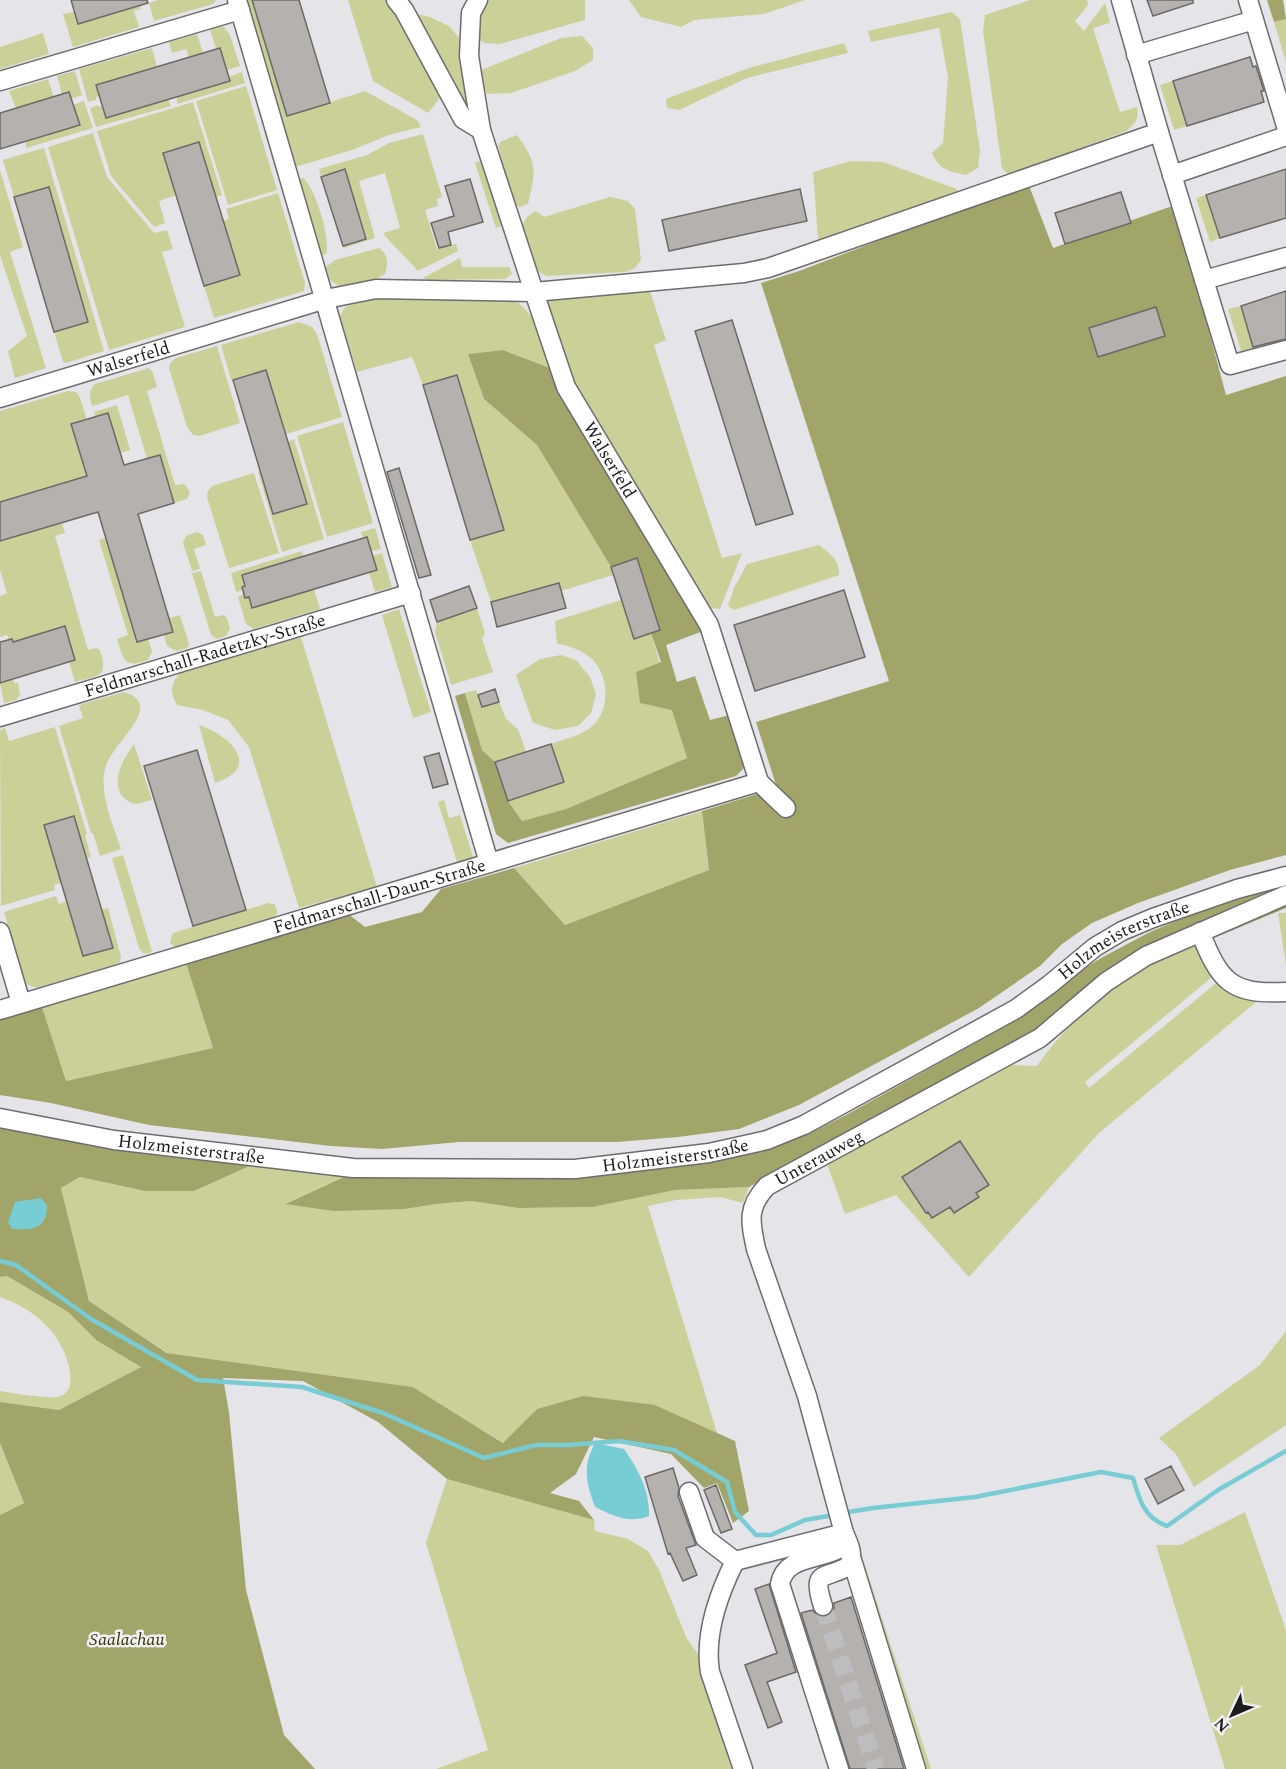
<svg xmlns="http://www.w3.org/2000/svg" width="1286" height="1769" viewBox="0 0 1286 1769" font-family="Spectral,serif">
  <rect width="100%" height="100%" fill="#e5e4e8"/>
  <path fill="#cbd099" d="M158 0H216L213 4 154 21 149 3Z
    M245 0H252L287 116 365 91 417 120 421 127 389 135 352 150 295 167Z
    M348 0H386L409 32 442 95 428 113 373 81Z
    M488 0H585V20L500 44 485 43 475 37 483 7Z
    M629 0H805L764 14 694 20 681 27 641 17Z
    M1030 0H1087L1088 5 1075 21 1084 31 1105 3 1110 23 1093 28 1120 112 1137 107C1139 119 1136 123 1126 131L1009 175 1002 168 983 31 985 15Z
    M140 6 141 9 134 11 139 27 73 47 63 14 74 12 78 24Z
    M952 12 960 19 980 150 978 168 966 175C949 171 940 171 932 153L943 143 948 77 939 28 871 42 868 31Z
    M417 14 430 17 449 26 461 40 472 107 467 110Z
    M1286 19V62L1274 22Z
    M219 27H224L230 35 240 66 227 70 220 48 216 49 210 29Z
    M43 33 49 54 0 69V47Z
    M197 34 203 53 189 57 186 49 172 53 169 42Z
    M582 36 593 48V60L575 71 511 93 487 94 482 83 481 70 561 38Z
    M844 43 848 53 747 78 679 110 667 108 666 99 749 68Z
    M152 48 157 67 96 85 99 96 96 97V100L88 102 79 69Z
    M75 71 82 95 71 99 69 92 62 94 57 76Z
    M242 72 245 83 177 104V97L230 81 229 77Z
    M48 79 54 97 16 108 9 91Z
    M1173 81 1187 126 1174 130 1160 85Z
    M246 86 277 190 228 205 196 101Z
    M168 100 171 106 96 127 90 108 98 105 99 107 102 106 106 118Z
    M84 101 93 128 26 148V141L79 125 73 105Z
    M193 102 222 195 216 197 199 142 163 152 176 195 159 201 165 223 154 227 111 176 97 131Z
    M93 133 107 177 154 233 167 230 173 249 162 252 185 327 109 350 48 147Z
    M423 134 442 197 437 199 438 206 425 210 437 249 456 244 458 251 418 271 385 236 384 233 400 228 385 173 359 181 375 238 344 248 343 246 366 239 345 170 321 177 319 169 367 155 389 143Z
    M517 135C538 164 536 170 528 204L520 207 514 204 498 145 502 141Z
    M44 148 104 351 66 363 63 362 54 332 88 322 49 187 14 197 3 160Z
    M482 160 503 225 496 228 475 163Z
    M851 161 883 162 957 189V194L823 242 818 239 813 172Z
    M0 170 23 247 10 252 46 368 15 378 8 351 27 336 0 255Z
    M303 178C315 187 331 239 326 254L322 255 299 179Z
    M278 193 305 283 304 291 214 318 204 286 240 275 223 221 229 219 226 209Z
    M1206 195 1220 238 1210 242 1196 198Z
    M610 197 628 201 635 209 641 260 635 268 626 272 546 276 536 270 521 227 527 217 536 211 544 217Z
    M379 248C389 255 388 263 385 274L372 281 339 286 330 280 326 267 335 260Z
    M460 258 462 267H509L512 274 505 279 426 280 423 278Z
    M644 287 650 291 666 340 654 345 722 558 742 553 720 609 709 608 567 368 545 299Z
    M407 295 502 298 519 303 532 317 550 368 503 350 468 354 484 399 537 445 611 567 613 575 561 591 559 583 491 602 470 540 503 530 423 385 412 357 357 372 340 316 345 307 368 299Z
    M1241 306 1254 351 1242 354 1228 309Z
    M299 322 312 327 317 334 342 417 286 434 266 370 231 380 221 345Z
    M217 346 240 423 199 436 193 435 187 427 169 368 170 363 176 358Z
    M149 368 153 373 157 387 147 391 175 485 185 484 190 493 187 499 174 503 160 455 147 459 128 395 92 406C89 397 88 391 95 384Z
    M68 391 76 392 80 398 87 420 71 425 87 476 0 502V411Z
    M117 405 130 450 120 453 109 414 96 417 94 412Z
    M343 422 373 523 327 537 297 436Z
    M294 439 324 539 282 552 258 472 261 471 274 514 307 504 288 442Z
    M254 473 279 553 229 568 207 497 208 491 212 486Z
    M62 523 65 533 55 536 88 650 96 648 100 650C109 678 98 675 75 682L69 662 75 660 64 626 13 642 12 639 9 640 7 635 0 637V596L7 593 0 570V541Z
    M375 528 381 549 372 551 367 537 363 538 361 532Z
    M197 532 203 535 206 545 194 549 200 569 192 571 183 543 186 536Z
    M106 538 137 642 148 639 152 651 148 660C124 669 124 660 117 639L128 635 99 540Z
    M819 545C830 554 840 560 839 575L734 610 728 606 734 588 747 564Z
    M302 551 303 556 242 575 245 586 242 587 243 590 236 592 231 573Z
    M382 553 392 587 375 592 369 573 377 570 373 556Z
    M201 571 215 617 224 615 227 618 230 628 226 636 217 639 211 635 192 573Z
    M314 589 320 609 254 629 246 624 238 597 244 594 245 598 249 597 252 608Z
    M621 600 634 638 651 633 687 758 566 809 522 821 508 801 564 782 551 744C561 740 582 735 590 728 611 712 610 676 591 658 581 650 568 645 557 644L555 621Z
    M477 608 485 633 482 639 493 672 451 685 435 632 437 622Z
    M399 609 431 712 413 718 382 615Z
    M180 615 189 644 187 648 176 651 167 646 164 635 173 632 169 618Z
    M301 637 377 887 299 908 249 747 228 720 203 710 177 705C170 692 170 685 180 673Z
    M561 655 576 660 590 677 596 694 591 713 578 726 555 730 533 723 516 675 540 659Z
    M13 679 15 684 18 682 20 695 16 700 4 703 0 683Z
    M476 690 482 707 499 702 506 719 518 729 526 752 495 762 482 750 465 693Z
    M124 692C168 705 109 745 105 769 99 795 113 824 121 849L100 856 93 833H91L59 726 83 718 79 705Z
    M199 725C230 735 263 767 215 783Z
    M55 727 87 834 85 835 91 857 87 858 74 816 45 825 62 883 54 885 55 890 1 906 0 730 5 728 9 741Z
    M134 744 152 800C147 801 142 803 137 804 132 804 128 801 124 798 109 782 124 758 134 744Z
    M444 800 449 818 460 815 473 857 457 862 438 802Z
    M702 811 709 870 565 925 514 868Z
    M123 855 152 951 148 954 143 953 139 948 112 858Z
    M56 896 59 904 67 901 84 956 113 948 102 910 108 908 121 957 120 962 114 965 37 988 26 984 23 978 4 912Z
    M268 903 274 904 277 909V914L273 918 177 947 173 946 170 942 173 933Z
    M1278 913H1286V965Z
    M1192 940 1216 974 1085 1082 1089 1088 1221 979 1262 997 1099 1133 969 1277 896 1195 845 1214 827 1164 1011 1065 1037 1066C1062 1030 1095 999 1131 973 1150 960 1172 951 1192 940Z
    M186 963 213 1048 66 1081 42 1007Z
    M252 1165 344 1177 286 1203 405 1209 436 1204 471 1201 518 1208 593 1207 675 1190 749 1187 743 1203 720 1197 676 1200 648 1206 717 1433 655 1405 537 1409 504 1443 413 1387 168 1353 89 1301 61 1188 80 1177 145 1191H194Z
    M7 1276 68 1312 96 1340 141 1367 59 1410 0 1402V1391C12 1393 52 1400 61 1396 71 1391 71 1382 70 1372 65 1336 34 1308 0 1297V1277Z
    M1286 1331V1425L1194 1487 1176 1454 1159 1438 1260 1365Z
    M0 1443 24 1503 0 1515Z
    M447 1479 594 1520 595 1531 628 1539 648 1551 659 1570 687 1639 701 1658 739 1769H436L488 1750 426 1543Z
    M1245 1512 1286 1630V1769H1225L1156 1545H1180Z
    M857 1541 931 1769H921L920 1751 866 1591Z"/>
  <path fill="#a1a569" d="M1267 0H1283L1286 19 1274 22Z
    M1028 183 1053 248 1175 205 1226 395 1286 376V855L1230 870 1138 903 1092 923 1062 944 1040 966 979 1008 799 1105 739 1129 678 1137 617 1142H459L382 1149 331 1146 149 1125 51 1103 0 1095V1019L42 1007 66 1081 213 1048 186 963 347 913 365 927 422 912 441 889 514 868 565 925 709 870 702 811 777 788 756 722 889 681 761 283 802 270Z
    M503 350 550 368 703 631 666 645 677 682 695 676 710 720 730 715 743 755 744 768 736 776 508 843 496 834 455 696 465 693 482 750 495 762 508 801 522 821 566 809 687 758 672 710 640 703 636 672 661 662 651 633 660 630 637 559 611 567 537 445 484 399 468 354Z
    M1274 889 1141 948 1100 975 1034 1030 749 1187 675 1190 593 1207 518 1208 471 1201 436 1204 405 1209 334 1211 285 1204 344 1177 576 1178 711 1162 770 1149 809 1134 848 1114 1016 1020 1054 993 1080 971 1101 958 1150 932 1200 911Z
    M1286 900V908L1214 938 1211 932Z
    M0 1126 252 1165 194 1191H145L80 1177 61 1188 89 1301 167 1353 413 1387 503 1443 537 1409 583 1396 655 1405 735 1441 749 1511 733 1523 717 1483 704 1488 671 1454 594 1437 576 1474 550 1493 579 1501 594 1520 447 1479 378 1422 303 1381 223 1378 229 1412 246 1590 284 1735 315 1769H0V1515L24 1503 0 1443V1402L59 1410 141 1367 96 1340 68 1312 7 1276 0 1277Z"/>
  <path fill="#78ccd4" d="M41 1198 47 1205C47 1230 32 1230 12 1229L8 1222 15 1202Z
    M595 1443 624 1449C638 1469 650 1491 649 1516 629 1524 613 1516 595 1507 586 1482 582 1467 595 1443Z"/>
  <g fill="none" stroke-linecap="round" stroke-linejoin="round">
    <path stroke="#78ccd4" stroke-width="4.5" d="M0 1261 16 1265 91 1319 197 1380 302 1387 383 1413 484 1458 536 1445H568L619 1441 674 1450 727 1482 735 1512 756 1535H771L805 1520 834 1515
      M842 1513 873 1508 975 1497 1101 1472 1133 1478C1139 1499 1144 1518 1167 1526L1218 1490 1286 1451"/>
  </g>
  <path fill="#b4b1af" stroke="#6c6967" stroke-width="1.5" d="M71 0H147L148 3 78 24Z
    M252 0H299L330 103 287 116Z
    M1147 0H1193V3L1153 16Z
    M220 48 230 81 106 118 96 85Z
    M1250 57 1253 67 1256 66 1264 91H1261L1264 102 1187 126 1173 81Z
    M69 92 80 125 0 149V113Z
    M199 142 240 275 204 286 163 153Z
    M345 169 366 239 343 246 321 177Z
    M1286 169V218L1220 238 1206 195Z
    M470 179 483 222 448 232 451 245 439 248 431 223 454 216 445 186Z
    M49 187 88 322 54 332 14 197Z
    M800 189 807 221 669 251 662 220Z
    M1121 192 1131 223 1065 244 1055 213Z
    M1286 291V339L1253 347 1241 306Z
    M1156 307 1165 336 1098 357 1089 328Z
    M732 320 793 514 756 525 695 331Z
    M266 370 307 504 273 514 233 380Z
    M457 375 504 530 470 540 423 385Z
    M108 413 124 465 160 455 174 503 138 514 173 632 137 642 98 512 0 541V502L87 476 71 424Z
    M399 468 431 575 419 578 387 472Z
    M367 537 377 570 252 608 249 597 245 598 242 587 245 586 242 575Z
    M637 558 660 630 634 639 611 567Z
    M559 583 566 608 497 627 491 602Z
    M469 586 477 608 437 622 430 600Z
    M844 590 865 657 755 691 734 625Z
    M65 626 75 660 0 683V642L12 639 13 642Z
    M495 689 499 702 482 707 478 695Z
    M551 744 564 782 508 801 495 762Z
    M197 750 246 910 193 926 144 766Z
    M439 753 448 784 433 788 424 757Z
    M74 816 113 948 83 956 44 825Z
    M960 1141 989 1185 976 1193 979 1197 954 1213 950 1207 932 1218 928 1212 926 1213 902 1177Z
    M1171 1466 1184 1490 1158 1504 1145 1479Z
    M673 1468 679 1488 678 1496 696 1545 686 1548 697 1575 683 1581 670 1553 668 1554 645 1477Z
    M716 1485 732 1529 721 1533 704 1490Z
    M769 1584 796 1672 767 1682 782 1722 768 1728 745 1665 777 1653 755 1589Z
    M851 1597 863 1636 904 1769H850L801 1613 812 1610 820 1617H827L834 1609V1603Z"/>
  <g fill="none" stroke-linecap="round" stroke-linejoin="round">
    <path stroke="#bdbcbf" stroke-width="18" stroke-dasharray="18 9" stroke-linecap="butt" d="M823 1606 876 1769"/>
    <g stroke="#6d6c6f" stroke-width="21">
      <g id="minor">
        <path d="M237 0 489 863"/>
        <path d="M396 0 404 10 463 119 481 130 534 292 744 273 768 268 1159 132 1121 0"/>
        <path d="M478 0 471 13 469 56 481 130"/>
        <path d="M1248 0 1286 126"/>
        <path d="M1136 55 1254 20"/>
        <path d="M0 81 240 10"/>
        <path d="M1159 132 1230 365 1286 350"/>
        <path d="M1172 175 1286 136"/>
        <path d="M1204 280 1286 257"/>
        <path id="s1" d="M0 398 326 299 376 289 534 292 566 387 709 625 759 782 786 808"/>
        <path id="s2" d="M0 717 411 593"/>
        <path d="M0 932 21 1003"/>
        <path d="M1200 932C1220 981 1230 995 1286 992"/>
        <path id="s3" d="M0 1010 759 782"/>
        <path id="s4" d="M0 1118 114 1140 353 1168 575 1169 709 1153 767 1140 804 1125 1016 1009 1049 985 1095 947 1122 931 1153 918 1237 889 1286 876"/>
        <path d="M689 1492 705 1538 735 1561"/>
        <path d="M852 1560 916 1769"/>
        <path id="s5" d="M735 1561 844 1533 807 1396 756 1249C750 1221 747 1207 767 1186L1040 1038 1106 982 1146 956 1286 895"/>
        <path d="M735 1561C718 1595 704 1635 710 1672L743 1769"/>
        <path d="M823 1606C811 1569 824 1580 849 1566 854 1554 849 1544 844 1533L838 1549C818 1560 785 1556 780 1584L839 1769"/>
      </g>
    </g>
    <use href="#minor" stroke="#fff" stroke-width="18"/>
  </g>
  <g text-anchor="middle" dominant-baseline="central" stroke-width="5" stroke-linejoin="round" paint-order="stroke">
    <g font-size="18" fill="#1c1c1d" stroke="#f2f1f5">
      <text stroke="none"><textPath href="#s1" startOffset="134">Walserfeld</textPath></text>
      <text stroke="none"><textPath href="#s1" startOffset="735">Walserfeld</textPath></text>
      <text stroke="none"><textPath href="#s2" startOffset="214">Feldmarschall-Radetzky-Straße</textPath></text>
      <text stroke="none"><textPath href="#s3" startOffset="396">Feldmarschall-Daun-Straße</textPath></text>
      <text stroke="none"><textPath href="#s4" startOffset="1184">Holzmeisterstraße</textPath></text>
      <text stroke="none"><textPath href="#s4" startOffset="194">Holzmeisterstraße</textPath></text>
      <text stroke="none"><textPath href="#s4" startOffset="680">Holzmeisterstraße</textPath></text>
      <text stroke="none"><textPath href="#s5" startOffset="537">Unterauweg</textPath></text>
    </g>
    <g font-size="18" font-style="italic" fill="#363806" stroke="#f2f1f5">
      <text x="127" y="1639">Saalachau</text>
    </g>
  </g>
  <g transform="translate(1232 1715) rotate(226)" stroke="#f2f1f5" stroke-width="4.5" paint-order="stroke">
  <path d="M0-4.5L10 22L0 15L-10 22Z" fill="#1c1c1d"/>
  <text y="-9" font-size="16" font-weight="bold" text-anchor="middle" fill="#1c1c1d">N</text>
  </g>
</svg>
